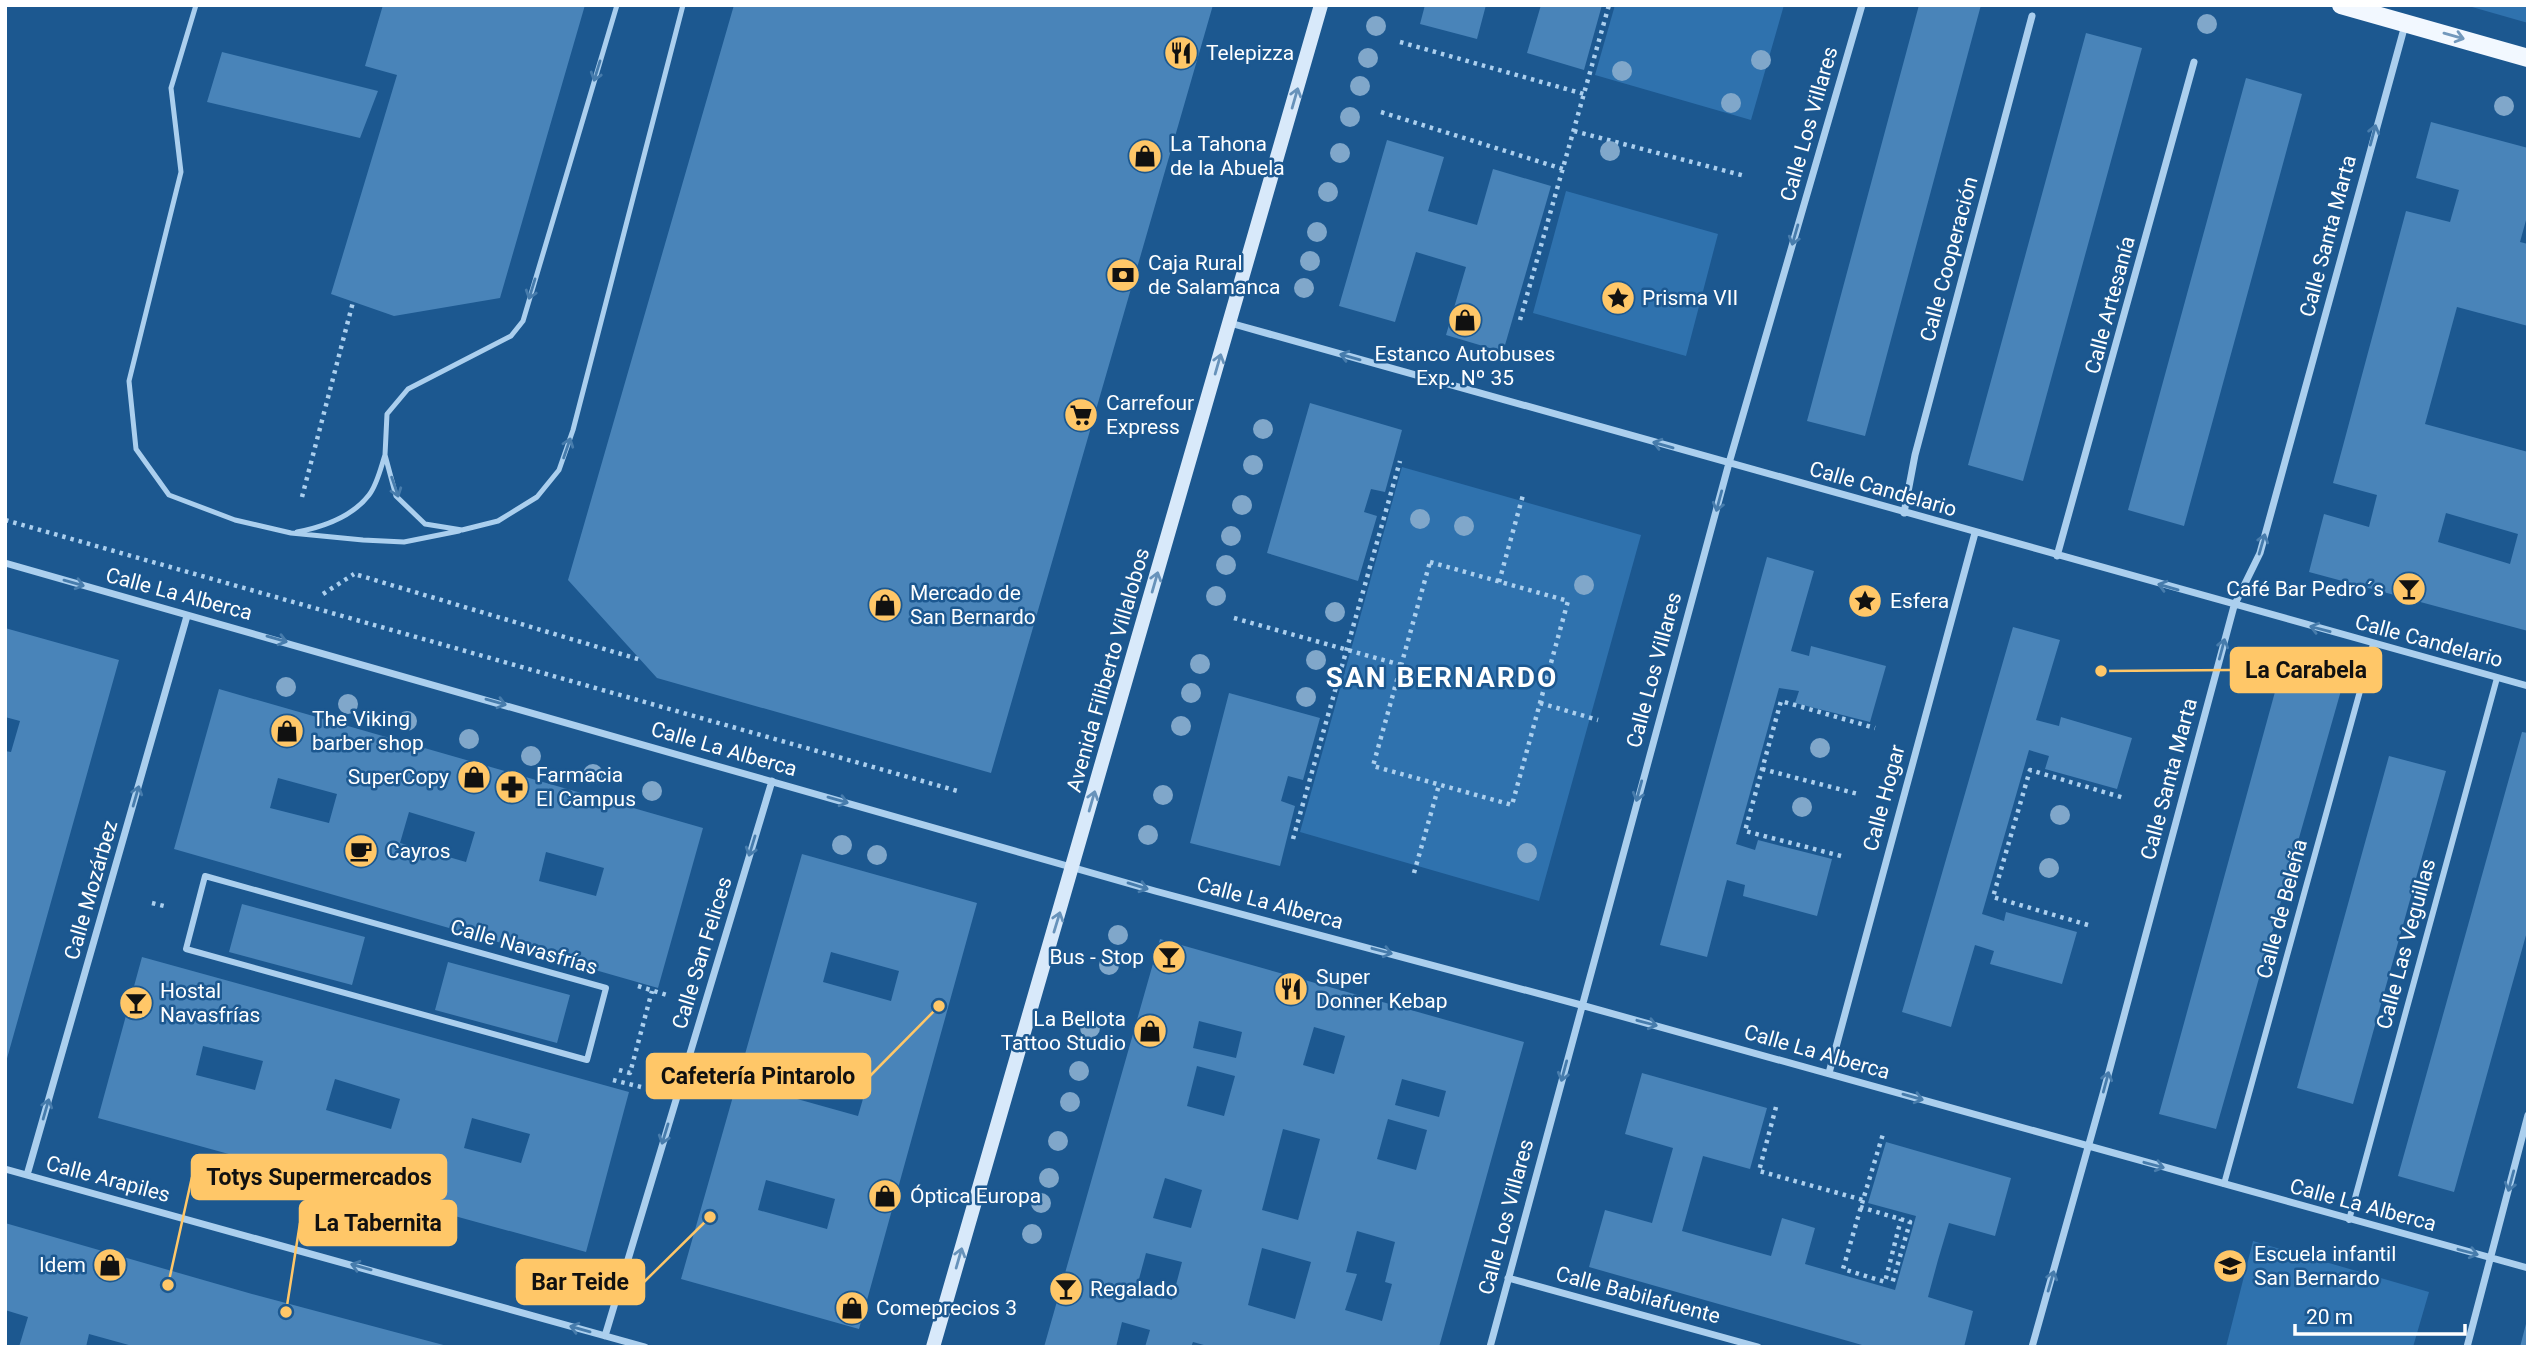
<svg xmlns="http://www.w3.org/2000/svg" width="2533" height="1352" viewBox="0 0 2533 1352" font-family="Roboto,sans-serif">
  <rect width="100%" height="100%" fill="#1c5890"/>
  <path fill="#2f72ae" d="M1615 5H1784L1751 120 1595 75Z
    M2465 5H2528V23Z
    M1566 191 1718 234 1686 356 1533 313Z
    M1402 467 1641 535 1539 901 1300 832Z
    M2253 1241 2429 1292 2413 1347H2226Z"/>
  <path fill="#4984b9" fill-rule="evenodd" d="M383 5H585L500 298 394 316 331 294 397 75 365 66Z
    M734 5H1213L991 773 657 678 568 580Z
    M1425 5H1486L1477 39 1420 24Z
    M1541 5H1602L1584 70 1527 53Z
    M1919 5H1981L1865 436 1807 421Z
    M2086 33 2142 48 2023 481 1968 465Z
    M222 52 378 91 360 138 207 102Z
    M2246 78 2302 94 2184 526 2128 510Z
    M2431 122 2528 148V213L2520 242 2528 244V326L2457 307 2425 424 2528 452V631L2309 572 2324 514 2369 527 2377 495 2333 483 2406 211 2450 222 2459 190 2416 178ZM2446 513 2518 534 2510 564 2438 542Z
    M1387 140 1444 157 1428 211 1477 225 1493 169 1551 186 1503 352 1446 335 1466 267 1416 252 1395 322 1339 306Z
    M1310 403 1402 430 1385 492 1371 489 1364 512 1377 516 1358 581 1267 553Z
    M1767 557 1814 571 1791 651 1809 656 1811 646 1886 666 1870 722 1795 703 1799 691 1779 688 1736 844 1755 850 1758 840 1832 859 1817 916 1743 896 1745 885 1727 880 1707 957 1660 945Z
    M2013 627 2060 640 2036 720 2059 726 2061 717 2132 738 2117 789 2045 769 2049 756 2029 750 1982 914 2004 921 2006 912 2077 932 2062 984 1990 964 1994 951 1975 945 1951 1027 1902 1012Z
    M5 628 119 660 6 1062 5 751 11 752 20 721 5 717Z
    M2281 670 2342 687 2216 1129 2159 1114Z
    M219 689 703 828 658 988 174 849ZM278 778 337 794 329 823 270 808ZM409 812 475 832 466 862 400 843ZM546 852 604 868 596 896 539 881Z
    M1229 693 1320 718 1303 780 1288 776 1281 801 1295 806 1280 866 1190 843Z
    M2522 732 2528 733V928L2454 1192 2398 1176Z
    M2389 756 2446 771 2353 1104 2297 1088Z
    M802 854 977 903 859 1329 681 1279ZM831 952 899 971 891 1001 823 982ZM799 1066 867 1085 858 1116 790 1097ZM766 1180 835 1199 827 1229 758 1210Z
    M242 904 365 937 352 985 229 952Z
    M1160 939 1524 1042 1439 1347H1211L1193 1342 1191 1347H1145L1150 1330 1122 1322 1116 1347H1044ZM1199 1021 1242 1032 1236 1058 1193 1048ZM1314 1027 1345 1036 1334 1074 1303 1065ZM1197 1066 1235 1076 1224 1116 1187 1106ZM1402 1079 1446 1091 1439 1117 1395 1105ZM1388 1119 1427 1130 1416 1170 1377 1159ZM1283 1129 1320 1139 1298 1220 1262 1210ZM1165 1178 1202 1190 1191 1228 1153 1218ZM1357 1231 1395 1242 1385 1282 1392 1284 1382 1321 1345 1310 1357 1274 1346 1272ZM1262 1248 1311 1262 1295 1319 1248 1305ZM1146 1253 1182 1262 1172 1300 1136 1290Z
    M142 957 629 1092 586 1252 98 1118ZM203 1046 263 1061 255 1090 196 1075ZM335 1079 400 1099 391 1129 326 1110ZM472 1118 530 1134 521 1163 464 1148Z
    M448 962 570 995 557 1043 435 1010Z
    M1642 1073 1767 1108 1750 1169 1703 1156 1682 1231 1724 1243 1771 1256 1782 1218 1815 1228 1805 1264 1895 1290 1916 1216 1868 1203 1886 1142 2011 1178 1995 1236 1949 1223 1938 1260 1928 1297 1973 1311 1964 1347H1869L1589 1267 1605 1210 1652 1223 1673 1148 1625 1134Z
    M5 1223 252 1294 451 1347H136L89 1334 86 1347H19L28 1317 5 1310Z
    M2527 1320 2528 1347H2520Z"/>
  <g fill="none" stroke-linecap="round" stroke-linejoin="round">
    <path stroke="#abcfee" stroke-width="4.5" stroke-dasharray="3.5 5" stroke-linecap="butt" d="M1400 42 1584 94
      M1381 112 1563 169
      M1574 131 1745 176
      M1520 320 1609 5
      M302 497 353 302
      M5 520 961 792
      M1430 562 1568 601 1512 805 1373 766Z
      M358 575 641 660
      M1499 582 1523 495
      M323 594 354 574
      M1234 618 1401 665
      M1540 703 1598 720
      M1762 769 1858 794
      M1293 839 1400 461
      M1841 856 1745 831 1781 701 1875 728
      M1414 873 1439 785
      M152 903 164 906
      M2088 925 1993 897 2030 770 2124 798
      M638 986 667 995
      M619 1070 630 1073 652 991
      M613 1080 641 1087
      M1776 1107 1759 1171 1863 1200 1883 1134
      M1863 1200 1843 1269 1885 1282 1901 1219
      M1860 1207 1910 1222 1892 1284"/>
    <path stroke="#abcfee" stroke-width="5" d="M196 5 171 88 181 172 129 381 136 449 169 495 235 520 291 533 363 540 404 542 459 531
      M617 5 523 321 511 336 408 389 387 414 385 455 396 496 425 524 462 530 498 521 537 497 559 470 573 430 683 5
      M297 532C323 527 352 517 369 495 377 485 381 467 385 455"/>
    <path stroke="#abcfee" stroke-width="6" d="M205 876 606 988 587 1060 186 949Z
      M2224 1184 2373 644
      M2349 1220 2497 678"/>
    <path stroke="#abcfee" stroke-width="7" d="M1230 323 2528 686
      M1904 513 1915 455 2032 16
      M2057 556 2194 62
      M5 563 1155 891 1581 1005 2528 1268
      M1829 1073 1975 533
      M5 1169 645 1347
      M27 1175 187 616
      M1508 1278 1758 1347
      M605 1336 772 781
      M1490 1347 1729 463 1862 5
      M2032 1347 2103 1094 2234 606 2260 553 2405 25
      M2467 1347 2528 1115"/>
    <path stroke="#d8e9fa" stroke-width="14" d="M933 1347 1321 5"/>
    <path stroke="#f2f8ff" stroke-width="18" d="M2341 5 2528 58"/>
  </g>
  <g fill="#80a7ca">
    <circle cx="2207" cy="24" r="10"/>
    <circle cx="1376" cy="26" r="10"/>
    <circle cx="1368" cy="58" r="10"/>
    <circle cx="1761" cy="60" r="10"/>
    <circle cx="1622" cy="71" r="10"/>
    <circle cx="1360" cy="86" r="10"/>
    <circle cx="1731" cy="103" r="10"/>
    <circle cx="2504" cy="106" r="10"/>
    <circle cx="1350" cy="117" r="10"/>
    <circle cx="1610" cy="151" r="10"/>
    <circle cx="1340" cy="153" r="10"/>
    <circle cx="1328" cy="192" r="10"/>
    <circle cx="1317" cy="232" r="10"/>
    <circle cx="1310" cy="261" r="10"/>
    <circle cx="1304" cy="288" r="10"/>
    <circle cx="1263" cy="429" r="10"/>
    <circle cx="1253" cy="465" r="10"/>
    <circle cx="1242" cy="505" r="10"/>
    <circle cx="1420" cy="519" r="10"/>
    <circle cx="1464" cy="526" r="10"/>
    <circle cx="1231" cy="536" r="10"/>
    <circle cx="1226" cy="565" r="10"/>
    <circle cx="1584" cy="585" r="10"/>
    <circle cx="1216" cy="596" r="10"/>
    <circle cx="1335" cy="612" r="10"/>
    <circle cx="1316" cy="660" r="10"/>
    <circle cx="1200" cy="664" r="10"/>
    <circle cx="286" cy="687" r="10"/>
    <circle cx="1191" cy="693" r="10"/>
    <circle cx="1306" cy="697" r="10"/>
    <circle cx="348" cy="704" r="10"/>
    <circle cx="407" cy="721" r="10"/>
    <circle cx="1181" cy="726" r="10"/>
    <circle cx="469" cy="739" r="10"/>
    <circle cx="1820" cy="748" r="10"/>
    <circle cx="531" cy="756" r="10"/>
    <circle cx="593" cy="774" r="10"/>
    <circle cx="652" cy="791" r="10"/>
    <circle cx="1163" cy="795" r="10"/>
    <circle cx="1802" cy="807" r="10"/>
    <circle cx="2060" cy="815" r="10"/>
    <circle cx="1148" cy="835" r="10"/>
    <circle cx="842" cy="845" r="10"/>
    <circle cx="1527" cy="853" r="10"/>
    <circle cx="877" cy="855" r="10"/>
    <circle cx="2049" cy="868" r="10"/>
    <circle cx="1118" cy="935" r="10"/>
    <circle cx="1109" cy="965" r="10"/>
    <circle cx="1090" cy="1028" r="10"/>
    <circle cx="1079" cy="1071" r="10"/>
    <circle cx="1070" cy="1102" r="10"/>
    <circle cx="1058" cy="1141" r="10"/>
    <circle cx="1049" cy="1178" r="10"/>
    <circle cx="1041" cy="1203" r="10"/>
    <circle cx="1032" cy="1234" r="10"/>
  </g>
  <defs><path id="oneway-shaft" d="M-6 0H5M1.5-3L5.5 0L1.5 3" fill="none" stroke-width="1.6" stroke-linecap="round" stroke-linejoin="round" transform="scale(1.75)"/></defs>
  <use stroke="#7298bc" href="#oneway-shaft" transform="translate(2454 36) rotate(16)"/>
  <g stroke="#477cac">
    <use href="#oneway-shaft" transform="translate(597 71) rotate(107)"/>
    <use href="#oneway-shaft" transform="translate(2373 135) rotate(-75)"/>
    <use href="#oneway-shaft" transform="translate(1795 235) rotate(106)"/>
    <use href="#oneway-shaft" transform="translate(532 289) rotate(107)"/>
    <use href="#oneway-shaft" transform="translate(1350 357) rotate(-164)"/>
    <use href="#oneway-shaft" transform="translate(1663 445) rotate(-164)"/>
    <use href="#oneway-shaft" transform="translate(567 448) rotate(-71)"/>
    <use href="#oneway-shaft" transform="translate(395 487) rotate(71)"/>
    <use href="#oneway-shaft" transform="translate(1719 501) rotate(105)"/>
    <use href="#oneway-shaft" transform="translate(2262 544) rotate(-74)"/>
    <use href="#oneway-shaft" transform="translate(74 583) rotate(16)"/>
    <use href="#oneway-shaft" transform="translate(2168 587) rotate(-164)"/>
    <use href="#oneway-shaft" transform="translate(2320 629) rotate(-165)"/>
    <use href="#oneway-shaft" transform="translate(277 639) rotate(16)"/>
    <use href="#oneway-shaft" transform="translate(2222 649) rotate(-75)"/>
    <use href="#oneway-shaft" transform="translate(496 702) rotate(16)"/>
    <use href="#oneway-shaft" transform="translate(1639 791) rotate(105)"/>
    <use href="#oneway-shaft" transform="translate(136 796) rotate(-74)"/>
    <use href="#oneway-shaft" transform="translate(838 800) rotate(16)"/>
    <use href="#oneway-shaft" transform="translate(752 846) rotate(107)"/>
    <use href="#oneway-shaft" transform="translate(1138 886) rotate(17)"/>
    <use href="#oneway-shaft" transform="translate(1382 951) rotate(15)"/>
    <use href="#oneway-shaft" transform="translate(1647 1023) rotate(15)"/>
    <use href="#oneway-shaft" transform="translate(1564 1071) rotate(105)"/>
    <use href="#oneway-shaft" transform="translate(2106 1082) rotate(-75)"/>
    <use href="#oneway-shaft" transform="translate(1913 1097) rotate(16)"/>
    <use href="#oneway-shaft" transform="translate(46 1109) rotate(-74)"/>
    <use href="#oneway-shaft" transform="translate(665 1134) rotate(107)"/>
    <use href="#oneway-shaft" transform="translate(2154 1165) rotate(15)"/>
    <use href="#oneway-shaft" transform="translate(2511 1181) rotate(105)"/>
    <use href="#oneway-shaft" transform="translate(2468 1252) rotate(15)"/>
    <use href="#oneway-shaft" transform="translate(361 1267) rotate(-164)"/>
    <use href="#oneway-shaft" transform="translate(2051 1281) rotate(-74)"/>
    <use href="#oneway-shaft" transform="translate(580 1329) rotate(-164)"/>
  </g>
  <g stroke="#6792ba">
    <use href="#oneway-shaft" transform="translate(1295 98) rotate(-74)"/>
    <use href="#oneway-shaft" transform="translate(1218 364) rotate(-74)"/>
    <use href="#oneway-shaft" transform="translate(1155 582) rotate(-74)"/>
    <use href="#oneway-shaft" transform="translate(1092 801) rotate(-74)"/>
    <use href="#oneway-shaft" transform="translate(1057 922) rotate(-73)"/>
    <use href="#oneway-shaft" transform="translate(959 1258) rotate(-74)"/>
  </g>
  <defs>
    <g id="restaurant-disc" transform="scale(1.75)"><circle r="9.5" fill="#ffc768" stroke="#1c5890"/><path d="M-5-6h1v4h1v-4h1v4h1v-4h1v5L-1.5 .5V6h-2V.5L-5-1ZM5-6V6H3V1.5H1.5Q1.5-4 5-6Z" fill="#111"/></g>
    <g id="shop-disc" transform="scale(1.75)"><circle r="9.5" fill="#ffc768" stroke="#1c5890"/><path d="M-5-2.5h2.3a2.7 3.5 0 0 1 5.4 0H5L5.5 6h-11ZM-1.5-2.5h3a1.5 2.3 0 0 0-3 0Z" fill="#111"/></g>
    <g id="bank-disc" transform="scale(1.75)"><circle r="9.5" fill="#ffc768" stroke="#1c5890"/><path d="M-6-4H6V4H-6ZM0-2.3a2.3 2.3 0 1 0 0 4.6a2.3 2.3 0 1 0 0-4.6Z" fill="#111"/></g>
    <g id="sight-disc" transform="scale(1.75)"><circle r="9.5" fill="#ffc768" stroke="#1c5890"/><path d="M0-6L1.8-2.2L6-1.7L2.9 1.2L3.7 5.4L0 3.3L-3.7 5.4L-2.9 1.2L-6-1.7L-1.8-2.2Z" fill="#111"/></g>
    <g id="supermarket-disc" transform="scale(1.75)"><circle r="9.5" fill="#ffc768" stroke="#1c5890"/><path d="M-6-5.5h2.5l.6 2H6L4.5 2H-2.5L-4.4-4H-6ZM-1.5 3.2a1.3 1.3 0 1 0 .1 0ZM3 3.2a1.3 1.3 0 1 0 .1 0Z" fill="#111"/></g>
    <g id="bar-disc" transform="scale(1.75)"><circle r="9.5" fill="#ffc768" stroke="#1c5890"/><path d="M-6-5H6L.8 .8V4.5H3.5V6h-7V4.5H-.8V.8Z" fill="#111"/></g>
    <g id="pharmacy-disc" transform="scale(1.75)"><circle r="9.5" fill="#ffc768" stroke="#1c5890"/><path d="M-2-6h4v4h4v4h-4v4h-4v-4h-4v-4h4Z" fill="#111"/></g>
    <g id="cafe-disc" transform="scale(1.75)"><circle r="9.5" fill="#ffc768" stroke="#1c5890"/><path d="M-5.5-4.5H6V0H3Q3 3.5 0 3.5H-2.5Q-5.5 3.5-5.5 0ZM3-3.2v2h1.7v-2ZM-6 4.5H4V6H-6Z" fill="#111"/></g>
    <g id="school-disc" transform="scale(1.75)"><circle r="9.5" fill="#ffc768" stroke="#1c5890"/><path d="M0-5L7-2L0 1L-7-2ZM-4 1L0 2.5L4 1V4Q0 6-4 4Z" fill="#111"/></g>
  </defs>
  <g fill-rule="evenodd">
    <use href="#restaurant-disc" x="1181" y="53"/>
    <use href="#shop-disc" x="1145" y="156"/>
    <use href="#bank-disc" x="1123" y="275"/>
    <use href="#sight-disc" x="1618" y="298"/>
    <use href="#shop-disc" x="1465" y="320"/>
    <use href="#supermarket-disc" x="1081" y="415"/>
    <use href="#bar-disc" x="2409" y="589"/>
    <use href="#sight-disc" x="1865" y="601"/>
    <use href="#shop-disc" x="885" y="605"/>
    <use href="#shop-disc" x="287" y="731"/>
    <use href="#shop-disc" x="474" y="777"/>
    <use href="#pharmacy-disc" x="512" y="787"/>
    <use href="#cafe-disc" x="361" y="851"/>
    <use href="#bar-disc" x="1169" y="957"/>
    <use href="#restaurant-disc" x="1291" y="989"/>
    <use href="#bar-disc" x="136" y="1003"/>
    <use href="#shop-disc" x="1150" y="1031"/>
    <use href="#shop-disc" x="885" y="1196"/>
    <use href="#shop-disc" x="110" y="1265"/>
    <use href="#school-disc" x="2230" y="1266"/>
    <use href="#bar-disc" x="1066" y="1289"/>
    <use href="#shop-disc" x="852" y="1308"/>
  </g>
  <g text-anchor="middle" dominant-baseline="central" stroke-width="5" stroke-linejoin="round" paint-order="stroke">
    <g font-size="21" fill="#fff" stroke="#1c5890" text-anchor="start">
      <text x="1206" y="53">Telepizza</text>
      <text x="1170" y="144">La Tahona<tspan x="1170" dy="24">de la Abuela</tspan></text>
      <text x="1148" y="263">Caja Rural<tspan x="1148" dy="24">de Salamanca</tspan></text>
      <text x="1642" y="298">Prisma VII</text>
      <text x="1465" y="354" text-anchor="middle">Estanco Autobuses<tspan x="1465" dy="24">Exp. Nº 35</tspan></text>
      <text x="1106" y="403">Carrefour<tspan x="1106" dy="24">Express</tspan></text>
      <text x="2384" y="589" text-anchor="end">Café Bar Pedro´s</text>
      <text x="910" y="593">Mercado de<tspan x="910" dy="24">San Bernardo</tspan></text>
      <text x="1890" y="601">Esfera</text>
      <text x="312" y="719">The Viking<tspan x="312" dy="24">barber shop</tspan></text>
      <text x="536" y="775">Farmacia<tspan x="536" dy="24">El Campus</tspan></text>
      <text x="449" y="777" text-anchor="end">SuperCopy</text>
      <text x="386" y="851">Cayros</text>
      <text x="1144" y="957" text-anchor="end">Bus - Stop</text>
      <text x="1316" y="977">Super<tspan x="1316" dy="24">Donner Kebap</tspan></text>
      <text x="160" y="991">Hostal<tspan x="160" dy="24">Navasfrías</tspan></text>
      <text x="1126" y="1019" text-anchor="end">La Bellota<tspan x="1126" dy="24">Tattoo Studio</tspan></text>
      <text x="910" y="1196">Óptica Europa</text>
      <text x="2254" y="1254">Escuela infantil<tspan x="2254" dy="24">San Bernardo</tspan></text>
      <text x="86" y="1265" text-anchor="end">Idem</text>
      <text x="1090" y="1289">Regalado</text>
      <text x="876" y="1308">Comeprecios 3</text>
    </g>
    <g font-size="21" fill="#fff" stroke="#1c5890">
      <text transform="translate(1809 124) rotate(-74)">Calle Los Villares</text>
      <text transform="translate(2328 236) rotate(-75)">Calle Santa Marta</text>
      <text transform="translate(1949 259) rotate(-75)">Calle Cooperación</text>
      <text transform="translate(2110 305) rotate(-75)">Calle Artesanía</text>
      <text transform="translate(1883 489) rotate(16)">Calle Candelario</text>
      <text transform="translate(179 594) rotate(15)">Calle La Alberca</text>
      <text transform="translate(2429 641) rotate(15)">Calle Candelario</text>
      <text transform="translate(1108 670) rotate(-74)">Avenida Filiberto Villalobos</text>
      <text transform="translate(1654 670) rotate(-75)">Calle Los Villares</text>
      <text transform="translate(724 749) rotate(16)">Calle La Alberca</text>
      <text transform="translate(2169 779) rotate(-75)">Calle Santa Marta</text>
      <text transform="translate(1884 798) rotate(-75)">Calle Hogar</text>
      <text transform="translate(91 890) rotate(-74)">Calle Mozárbez</text>
      <text transform="translate(1270 903) rotate(15)">Calle La Alberca</text>
      <text transform="translate(2282 909) rotate(-75)">Calle de Beleña</text>
      <text transform="translate(2406 944) rotate(-75)">Calle Las Veguillas</text>
      <text transform="translate(524 947) rotate(16)">Calle Navasfrías</text>
      <text transform="translate(702 953) rotate(-73)">Calle San Felices</text>
      <text transform="translate(1817 1052) rotate(16)">Calle La Alberca</text>
      <text transform="translate(108 1179) rotate(15)">Calle Arapiles</text>
      <text transform="translate(2363 1205) rotate(15)">Calle La Alberca</text>
      <text transform="translate(1506 1217) rotate(-75)">Calle Los Villares</text>
      <text transform="translate(1638 1295) rotate(15)">Calle Babilafuente</text>
    </g>
    <g font-size="28" font-weight="bold" letter-spacing="2" fill="#fff" stroke="#1c5890">
      <text x="1442" y="677">SAN BERNARDO</text>
    </g>
  </g>
  <path fill="none" stroke="#ffc768" stroke-width="2.5" d="M2101 671L2231 670M939 1006L870 1076M168 1285L192 1177M286 1312L300 1223M710 1217L644 1282"/>
  <g fill="#ffc768" stroke="#1c5890" stroke-width="2.5">
    <circle cx="2101" cy="671" r="7"/>
    <circle cx="939" cy="1006" r="7"/>
    <circle cx="168" cy="1285" r="7"/>
    <circle cx="286" cy="1312" r="7"/>
    <circle cx="710" cy="1217" r="7"/>
  </g>
  <g fill="#ffc768" stroke="#ffc768" stroke-width="2.5">
    <rect x="2231" y="648" width="150" height="44" rx="7"/>
    <rect x="647" y="1054" width="223" height="44" rx="7"/>
    <rect x="192" y="1155" width="254" height="44" rx="7"/>
    <rect x="300" y="1201" width="156" height="44" rx="7"/>
    <rect x="517" y="1260" width="127" height="44" rx="7"/>
  </g>
  <g font-size="23" text-anchor="middle" font-weight="bold" fill="#111">
    <text x="2306" y="678">La Carabela</text>
    <text x="758" y="1084">Cafetería Pintarolo</text>
    <text x="319" y="1185">Totys Supermercados</text>
    <text x="378" y="1231">La Tabernita</text>
    <text x="580" y="1290">Bar Teide</text>
  </g>
  <rect width="2533" height="1352" fill="none" stroke="#ffffff" stroke-width="14"/>
  <path d="M2295 1324v10h170v-10" fill="none" stroke="#ffffff" stroke-width="3.5"/>
  <text x="2306" y="1324" font-size="21" fill="#ffffff" stroke="#1c5890" stroke-width="5" paint-order="stroke">20 m</text>
</svg>
